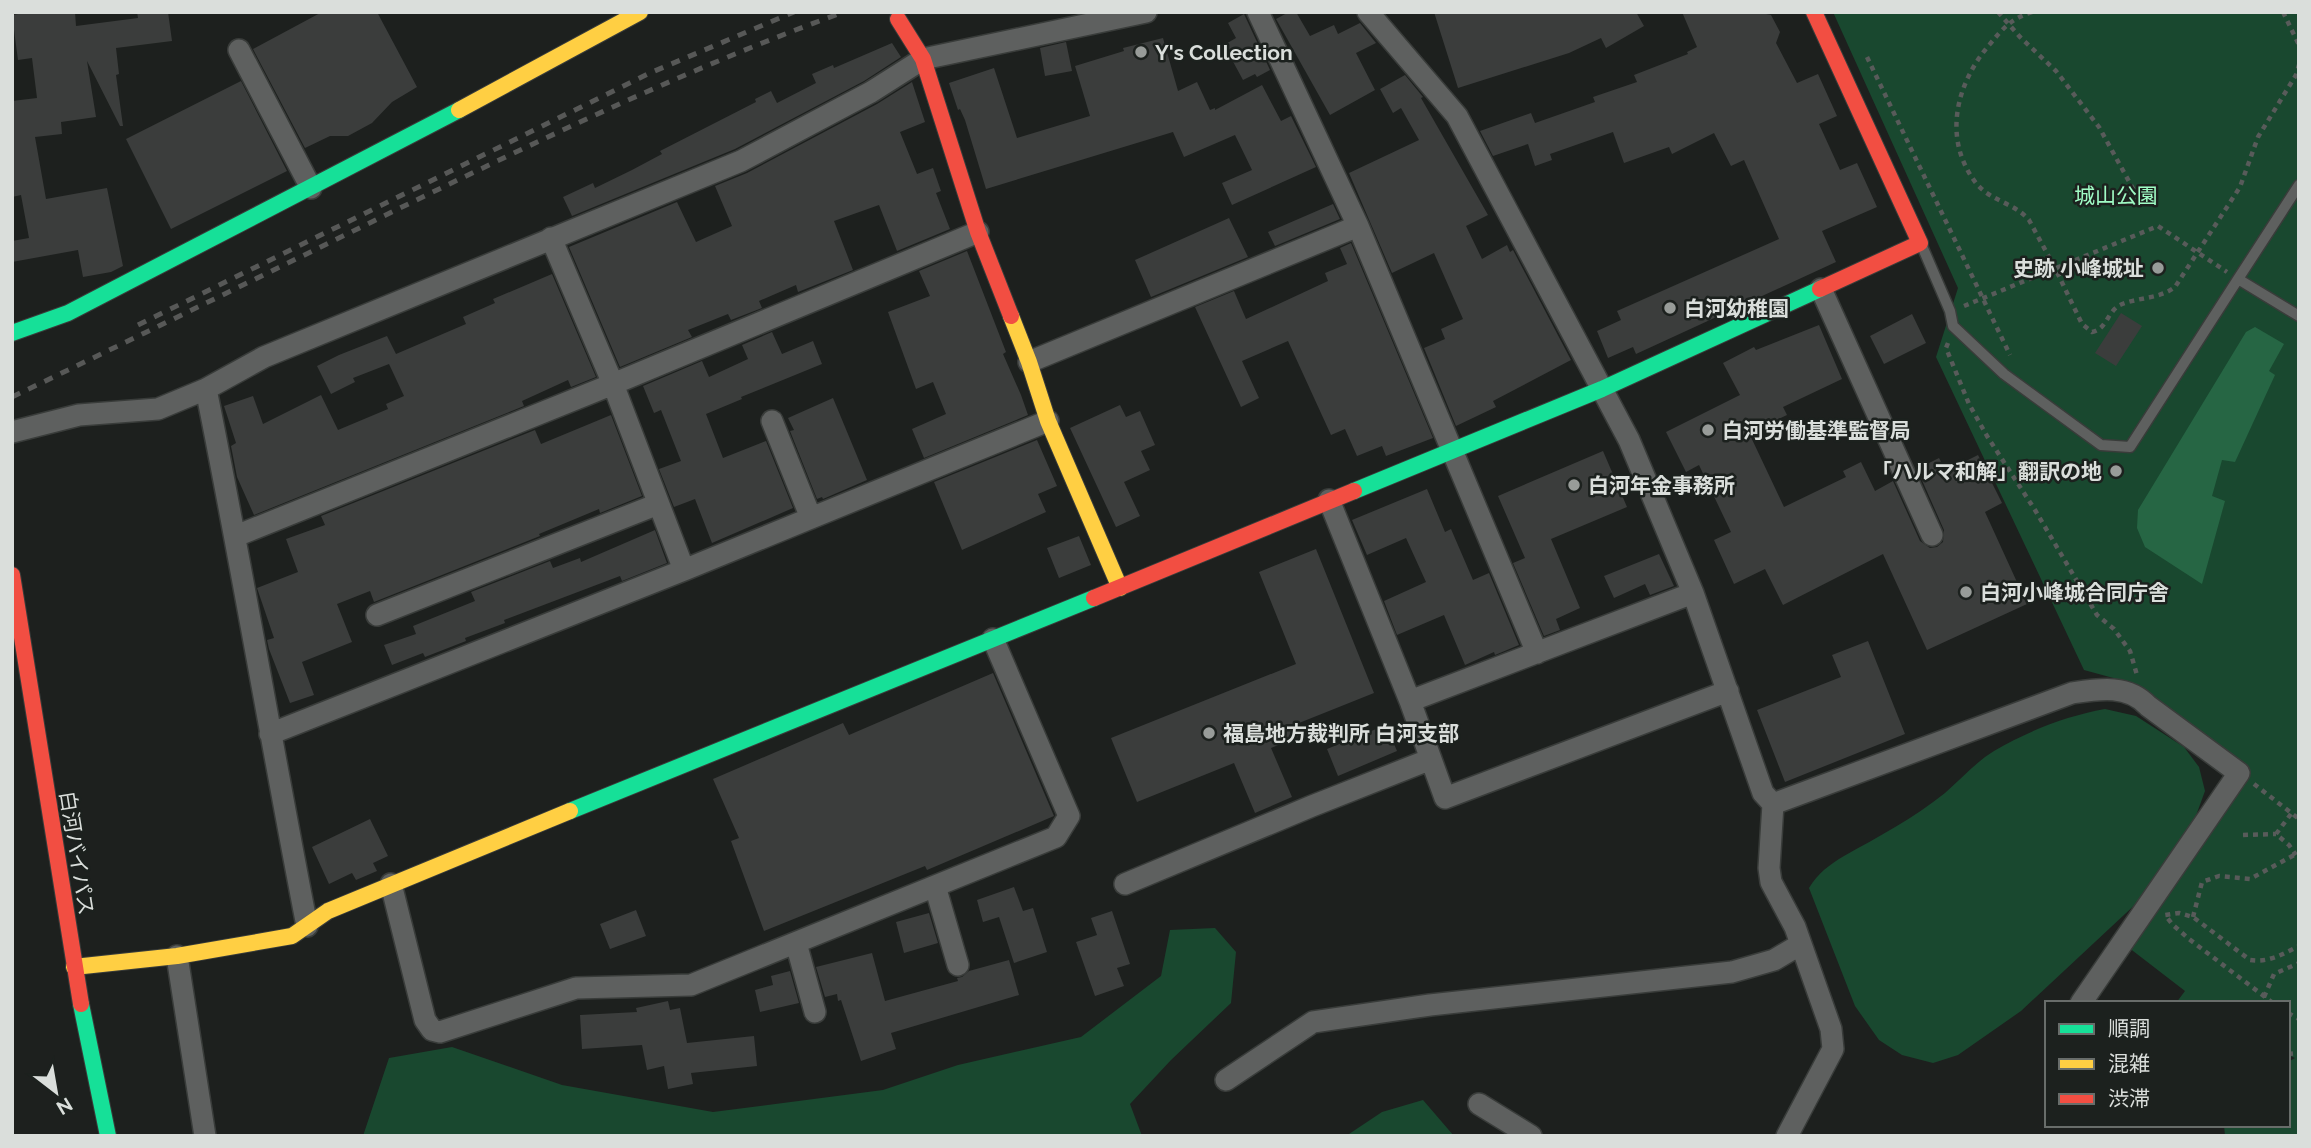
<svg xmlns="http://www.w3.org/2000/svg" width="2311" height="1148" viewBox="0 0 2311 1148" font-family="Raleway,'Noto Sans JP',sans-serif">
  <rect width="100%" height="100%" fill="#1d201e"/>
  <path fill="#19482f" d="M1833 12H2299V1136H2225L2224 1125H2288V1062L2295 1058 2288 1055V1003H2176L2185 991 2124 944 2246 770 2128 682 2084 670 1936 357 1958 288Z
    M2105 709 2136 716 2184 747 2199 767 2205 791 2194 821 2140 900 2021 1011 1958 1055 1933 1063 1902 1055 1879 1040 1855 1006 1809 888C1818 873 1829 865 1844 856 1878 837 1914 818 1945 793 1961 779 1976 762 1994 751 2028 731 2066 716 2105 709Z
    M1215 928 1236 952 1231 1003 1171 1060 1130 1104 1142 1136H363L389 1058 452 1047 562 1085 713 1112 883 1090 958 1065 1081 1037 1161 976 1170 930Z
    M1423 1100 1454 1136H1346L1382 1112Z"/>
  <path fill="#266644" d="M2255 327 2284 344 2269 371 2275 375 2235 462 2222 460 2212 496 2225 501 2202 584 2145 547 2137 528 2138 510 2246 332Z"/>
  <path fill="#3b3d3c" d="M31 12H75L76 26 138 18 137 12H168L172 41 116 48 119 74 116 75 123 126H120L87 61 96 117 61 122 62 134 35 137 46 199 107 188 123 266 111 272 83 277 78 250 12 262V241L29 238 21 195 12 197V101L37 98 32 58 18 60 12 15Z
    M322 12H377L417 87 392 102 372 123 348 136H330L305 148 253 49Z
    M1289 12H1296L1310 36 1334 25 1338 34 1360 23 1376 43 1356 53 1375 90 1330 115 1276 19Z
    M1434 12H1636L1644 26 1606 48 1601 38 1569 53 1458 88Z
    M1682 12H1756L1771 15 1780 32 1776 43 1797 83 1818 74 1837 116 1819 124 1840 170 1857 163 1877 207 1822 231 1836 262 1636 354 1633 347 1608 358 1597 331 1621 320 1617 311 1779 239 1744 160 1731 166 1714 133 1672 154 1669 147 1624 163 1613 132 1550 154 1552 160 1535 166 1528 144 1493 156 1480 131 1531 113 1535 123 1595 102 1593 97 1637 82 1634 75 1688 54 1687 52 1697 47Z
    M1244 14 1270 70 1257 77 1255 74 1243 80 1224 45 1236 38 1228 23Z
    M1163 38 1178 91 1197 82 1210 110 1215 108V110L1262 85 1281 121 1291 116 1316 167 1232 205 1222 183 1252 170 1235 135 1184 157 1173 132 986 189 965 120 960 109 958 110 949 83 994 68 1017 138 1090 116 1075 66 1124 51 1123 48Z
    M1066 42 1072 71 1045 76 1040 48Z
    M892 43 901 57 864 81 735 149 572 216 563 197 593 183 595 188 632 170 662 154 660 151 756 102 755 99 771 91 777 103 816 83 812 74 833 65 834 68Z
    M1405 75 1423 97 1421 98 1488 215 1466 226 1482 259 1507 245 1510 252 1513 250 1571 360 1493 401 1496 407 1456 426 1424 348 1445 339 1441 329 1463 319 1434 253 1392 273 1349 173 1419 140 1401 108 1393 113 1380 89Z
    M241 81 287 171 171 229 126 139Z
    M912 82 925 122 900 132 917 174 933 168 941 191 936 193 950 229 897 251 879 205 834 221 853 270 798 292 796 285 759 301 762 308 731 320 728 314 688 330 692 337 620 367 569 247 677 202 696 242 732 226 715 186 747 173 877 104Z
    M1333 204 1340 219 1275 246 1268 232Z
    M1229 218 1248 257 1151 297 1135 260Z
    M1351 243 1433 438 1386 456 1382 446 1357 456 1345 429 1331 435 1288 341 1242 361 1259 398 1241 407 1195 307 1234 291 1246 319 1328 281 1325 273 1347 264 1340 248Z
    M967 251 1006 352 1003 354 1021 395 1028 415 924 458 912 429 946 414 933 382 916 389 888 312 930 296 919 271Z
    M552 274 596 377 571 387 568 380 522 401 524 406 254 515 237 477 231 446 236 443 224 406 253 396 263 424 321 395 338 430 388 409 386 404 404 396 389 364 353 378 355 382 331 394 317 366 339 355 387 336 396 354 466 324 463 317 495 303 493 299Z
    M2121 313 2142 326 2116 366 2095 353Z
    M1912 314 1926 343 1884 364 1870 336Z
    M1819 325 1842 379 1783 407 1787 415 1749 433 1784 507 1846 477 1843 471 1861 462 1875 491 1893 481 1920 541 1930 548 1937 547 1943 542 1944 530 1917 469 1939 458 1946 471 1978 455 2002 503 1985 512 2027 604 1927 650 1883 554 1783 605 1765 569 1734 584 1714 540 1731 532 1699 465 1686 472 1666 432 1740 395 1723 363 1754 347 1756 350Z
    M772 332 782 354 813 341 822 364 741 397 742 399 706 414 723 458 766 441 793 508 712 543 695 499 674 507 659 469 681 461 661 410 654 413 643 386 702 361 709 377 748 359 742 345Z
    M833 398 867 480 823 499 822 497 817 499 790 431 794 430 788 418Z
    M1120 405 1126 417 1140 411 1155 445 1141 451 1150 470 1124 482 1140 516 1116 527 1070 428Z
    M611 415 642 496 600 513 599 509 539 534 540 536 374 602 370 591 337 604 352 642 302 662 314 695 290 703 269 649 267 640 274 638 257 588 298 572 286 539 325 525 321 516 535 430 541 444Z
    M1037 440 1057 486 1038 494 1046 512 962 550 934 482Z
    M1603 451 1627 507 1551 539 1580 608 1556 619 1560 630 1544 636 1513 563 1525 558 1498 496Z
    M1427 489 1445 532 1451 529 1473 580 1489 573 1519 645 1495 655 1494 652 1465 665 1444 615 1397 635 1384 601 1426 582 1406 538 1367 555 1352 520Z
    M655 530 667 563 622 581 620 576 504 620 505 623 465 638 466 641 425 657 423 653 392 665 384 645 416 634 413 626 475 601 471 592 550 561 553 568 580 558 581 562Z
    M1079 536 1091 565 1059 578 1047 548Z
    M1316 549 1374 693 1294 725 1298 737 1271 748 1292 797 1255 813 1234 763 1137 802 1111 738 1296 664 1259 572Z
    M1659 554 1674 586 1650 595 1645 584 1614 598 1604 576Z
    M1868 641 1905 734 1785 782 1757 710 1841 677 1832 655Z
    M993 673 1054 816 927 870 925 866 764 931 731 841 739 838 713 779 843 723 849 735Z
    M1386 725 1397 751 1338 776 1327 749Z
    M370 819 388 856 373 863 377 871 356 880 352 873 329 884 312 847Z
    M1014 887 1023 911 1033 908 1047 952 1014 963 999 917 983 922 977 900Z
    M636 910 646 936 610 949 600 924Z
    M1112 911 1130 964 1117 968 1124 986 1095 996 1076 942 1097 935 1091 918Z
    M929 913 938 943 904 953 896 922Z
    M872 953 885 1001 958 981 957 978 962 977 969 971 1009 960 1019 995 891 1033 896 1049 861 1061 841 1000 838 1001 837 994 825 997 816 967Z
    M790 971 799 1003 760 1012 755 990 773 985 771 976Z
    M668 1001 670 1010 680 1008 687 1043 754 1036 757 1066 691 1073 693 1084 668 1089 664 1066 647 1070 642 1045 582 1049 580 1015 637 1012 636 1008Z"/>
  <g fill="none" stroke-linecap="round" stroke-linejoin="round">
    <g stroke="#393c3a" stroke-width="13">
      <path id="lane" d="M1922 246 1950 311 1953 326 2004 374 2101 445 2130 447 2238 279 2299 316
        M2238 279 2299 185"/>
    </g>
    <g stroke="#393c3a" stroke-width="24">
      <path id="street" d="M1258 12 1358 226 1537 653
        M1368 12 1457 116 1629 440 1693 593 1763 793 1773 804 1769 868 1771 882 1795 927 1831 1029 1833 1049 1787 1136
        M239 50 311 188
        M551 238 613 384 684 570
        M1821 289 1932 535
        M1029 362 1358 226
        M206 389C242 567 272 747 307 926
        M772 421 811 518
        M12 432 79 415 158 409 206 389 264 357 741 161 871 92 923 59 1146 12
        M1329 500 1410 701 1445 798 1728 691
        M236 536 613 384 978 232
        M377 615 658 504
        M1410 701 1693 593
        M270 734 684 570 1048 421
        M1773 804 2072 693C2099 689 2128 684 2148 706L2239 773 2081 1003
        M391 884 425 1020 432 1030 440 1032 576 988 691 985 1056 837 1069 816 993 639
        M1125 884 1312 806 1431 759
        M935 886 958 965
        M796 943 815 1012
        M177 956 205 1136
        M1226 1080 1313 1022 1430 1005 1732 972 1774 960 1801 944
        M1479 1104 1531 1136"/>
    </g>
    <g stroke="#393c3a" stroke-width="18">
      <path id="fast" d="M12 333 68 313 459 110
        M1354 491 1602 389 1820 289
        M570 811 1094 598
        M81 1004 108 1136"/>
    </g>
    <g stroke="#393c3a" stroke-width="18">
      <path id="slow" d="M459 110 640 12
        M1011 316 1029 362 1048 421 1120 588
        M74 967 177 956 292 936 328 911 570 811"/>
    </g>
    <g stroke="#393c3a" stroke-width="18">
      <path id="jam" d="M1814 12 1920 243 1820 289
        M898 19 923 59 978 232 1011 316
        M12 575 81 1004
        M1094 598 1354 491"/>
    </g>
    <path stroke="#585b5a" stroke-width="4.5" stroke-dasharray="5 5" stroke-linecap="butt" d="M1998 12 2020 37 2056 71 2099 127 2142 205
      M2032 12C2011 19 2004 27 1990 44 1956 83 1942 139 1976 183 1990 201 2015 203 2029 220L2055 268 2082 324 2092 332C2107 329 2107 312 2120 305 2138 297 2160 299 2175 287L2240 187 2258 137 2296 75 2299 65
      M2283 12 2299 45
      M1867 57 2010 355
      M1964 306 2158 226 2227 272
      M1948 343 1946 348 1969 404 1987 436 2035 510 2097 615 2114 629 2130 651 2137 675
      M2254 784 2299 819
      M2291 814 2276 834 2289 845 2296 855
      M2243 835 2276 834
      M2193 917 2202 882 2219 876 2250 879 2296 854
      M2264 997 2274 974 2299 963
      M2273 1003 2189 939 2173 925 2165 915 2179 913 2193 917 2250 960C2268 963 2283 954 2299 946
      M2288 1013 2299 1019
      M2288 1054 2299 1053"/>
    <use href="#lane" stroke="#5e605f" stroke-width="10"/>
    <use href="#street" stroke="#5e605f" stroke-width="21"/>
    <use href="#fast" stroke="#16e098" stroke-width="16"/>
    <use href="#slow" stroke="#ffcf43" stroke-width="16"/>
    <use href="#jam" stroke="#f24e42" stroke-width="16"/>
    <path stroke="#575857" stroke-width="5" stroke-dasharray="9 9" stroke-linecap="butt" d="M138 325 650 73 794 12
      M12 397C141 335 270 272 398 209 544 138 691 67 844 12"/>
  </g>
  <g fill="#989c99" stroke="#1c211e" stroke-width="2.5">
    <circle cx="1141" cy="52" r="7"/>
    <circle cx="2158" cy="268" r="7"/>
    <circle cx="1670" cy="308" r="7"/>
    <circle cx="1708" cy="430" r="7"/>
    <circle cx="2116" cy="471" r="7"/>
    <circle cx="1574" cy="485" r="7"/>
    <circle cx="1966" cy="592" r="7"/>
    <circle cx="1209" cy="733" r="7"/>
  </g>
  <g text-anchor="middle" dominant-baseline="central" stroke-width="5" stroke-linejoin="round" paint-order="stroke">
    <g font-size="21" font-weight="bold" fill="#dadedb" stroke="#1c211e" text-anchor="start">
      <text x="1155" y="52">Y's Collection</text>
      <text x="2144" y="268" text-anchor="end">史跡 小峰城址</text>
      <text x="1684" y="308">白河幼稚園</text>
      <text x="1722" y="430">白河労働基準監督局</text>
      <text x="2102" y="471" text-anchor="end">「ハルマ和解」翻訳の地</text>
      <text x="1588" y="485">白河年金事務所</text>
      <text x="1980" y="592">白河小峰城合同庁舎</text>
      <text x="1223" y="733">福島地方裁判所 白河支部</text>
    </g>
    <g font-size="21" fill="#a0fcc5" stroke="#1c211e">
      <text x="2116" y="195">城山公園</text>
    </g>
    <g font-size="21" fill="#dadedb" stroke="#1c211e">
      <text transform="translate(77 853) rotate(81)">白河バイパス</text>
    </g>
  </g>
  <rect width="2311" height="1148" fill="none" stroke="#dadedb" stroke-width="28"/>
  <rect x="2045" y="1001" width="245" height="126" fill="#1c211e" stroke="#686d6a" stroke-width="2"/>
  <rect x="2059" y="1024" width="35" height="10" fill="#16e098" stroke="#686d6a" stroke-width="2"/>
  <text x="2108" y="1036" font-size="21" fill="#dadedb">順調</text>
  <rect x="2059" y="1059" width="35" height="10" fill="#ffcf43" stroke="#686d6a" stroke-width="2"/>
  <text x="2108" y="1071" font-size="21" fill="#dadedb">混雑</text>
  <rect x="2059" y="1094" width="35" height="10" fill="#f24e42" stroke="#686d6a" stroke-width="2"/>
  <text x="2108" y="1106" font-size="21" fill="#dadedb">渋滞</text>
  <g transform="translate(56 1092) rotate(149)" stroke="#1c211e" stroke-width="5" paint-order="stroke">
  <path d="M0-5L12 26L0 18L-12 26Z" fill="#dadedb"/>
  <text y="-10" font-size="19" font-weight="bold" text-anchor="middle" fill="#dadedb">N</text>
  </g>
</svg>
